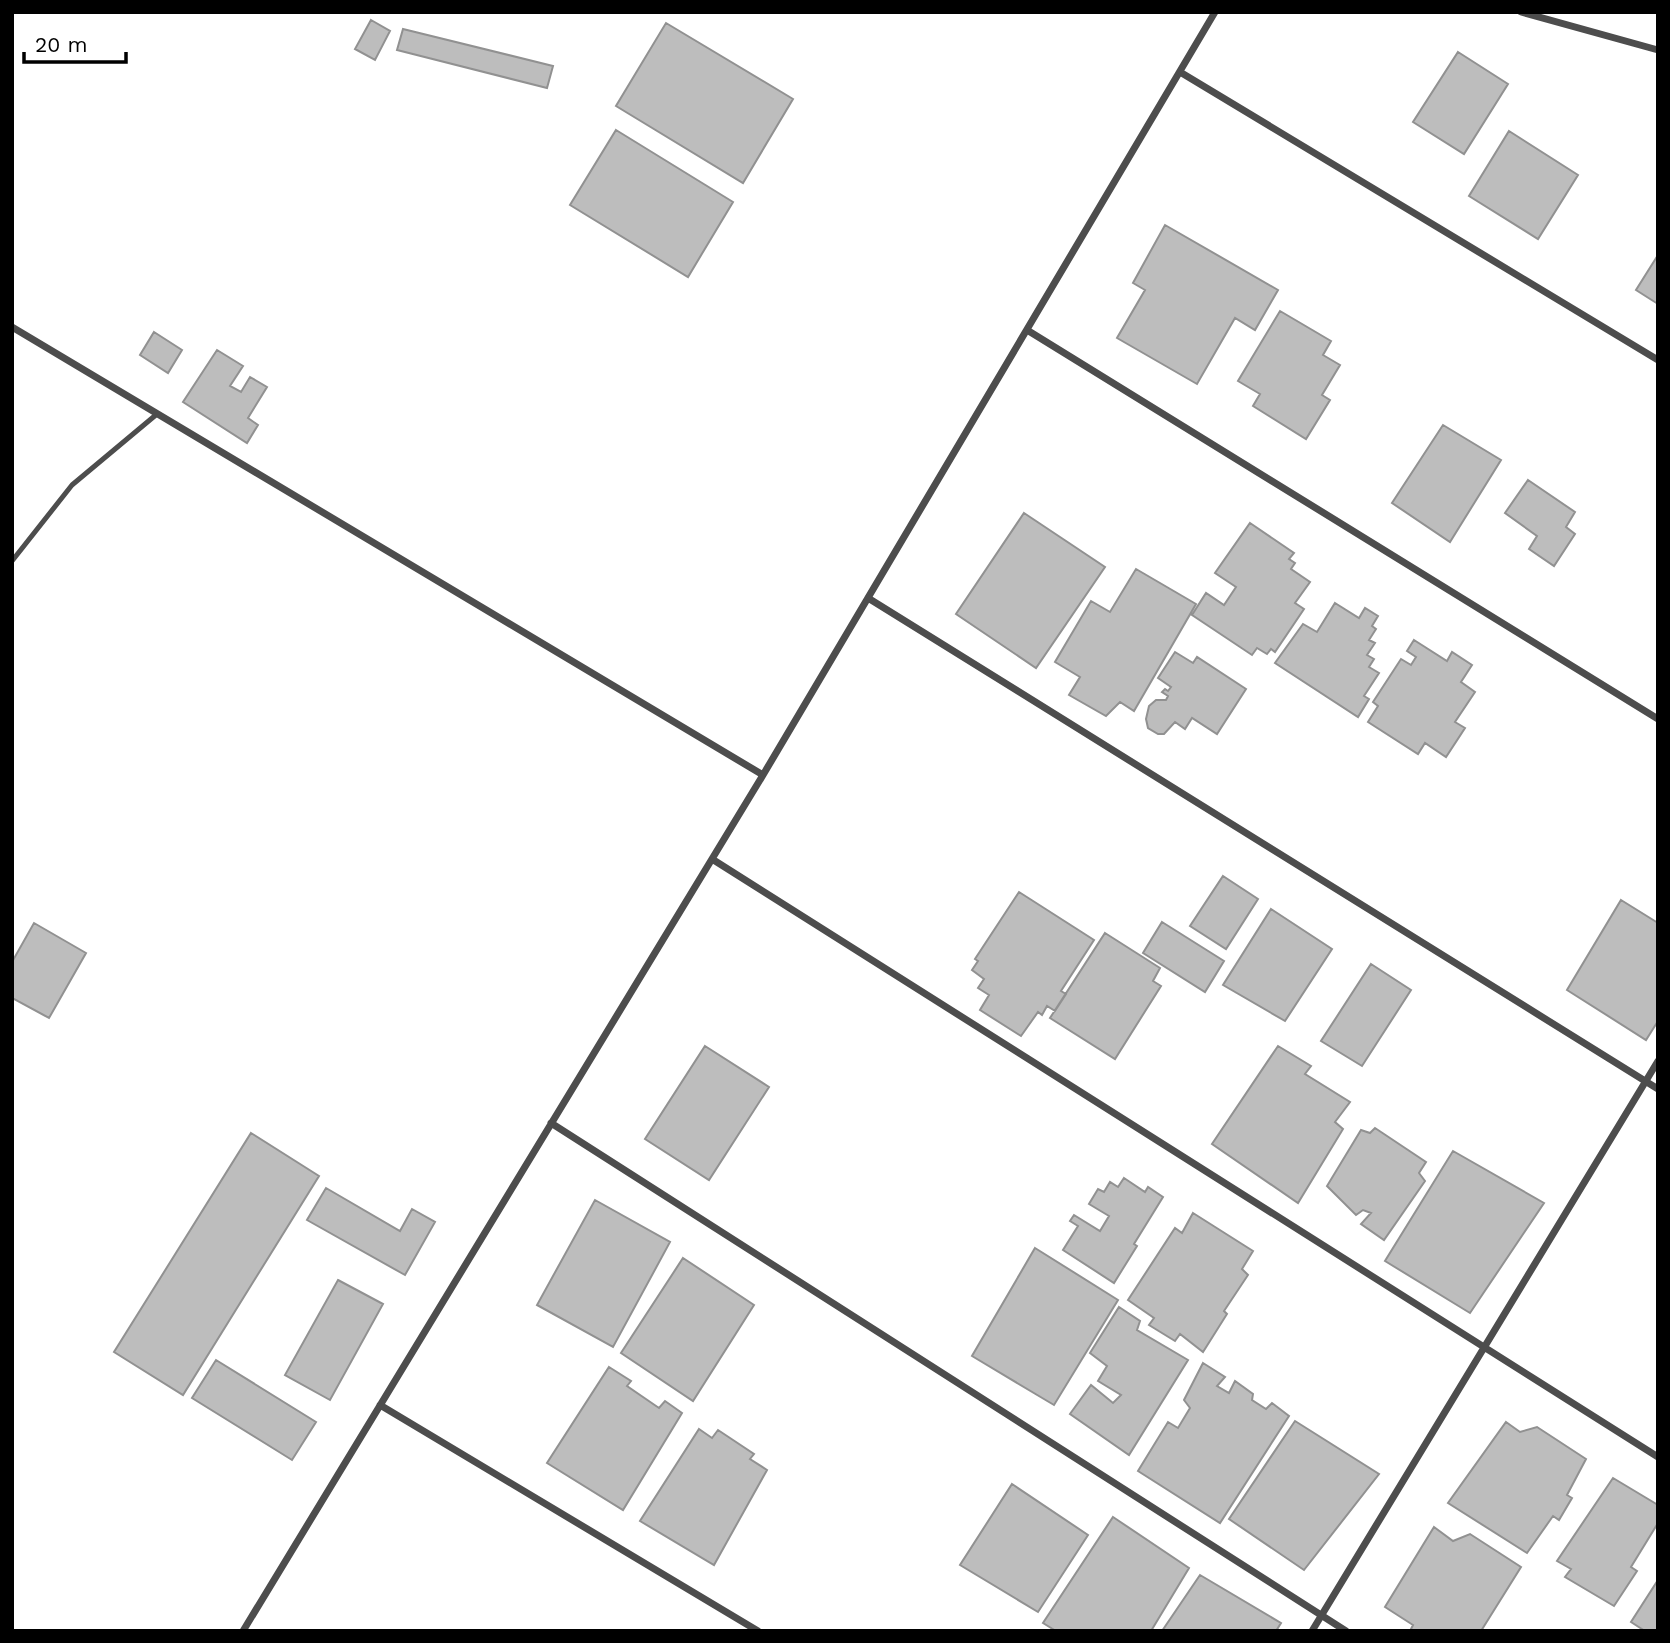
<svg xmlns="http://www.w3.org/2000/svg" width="1670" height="1643" viewBox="0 0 1670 1643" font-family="'Work Sans',sans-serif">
  <rect width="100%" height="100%" fill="#fff"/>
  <path fill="#bdbdbd" stroke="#919191" stroke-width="2" d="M371 20 390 31 375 60 355 49Z
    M666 23 793 99 743 183 616 106Z
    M403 29 553 66 547 88 397 50Z
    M1458 52 1508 84 1464 154 1413 122Z
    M616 130 733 202 688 277 570 205Z
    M1509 131 1578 175 1538 239 1469 196Z
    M1165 225 1278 290 1255 330 1235 318 1197 384 1117 338 1145 290 1133 283Z
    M1658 255V304L1636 290Z
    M1280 311 1331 341 1323 355 1340 365 1322 395 1330 400 1306 439 1253 406 1260 394 1238 381Z
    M154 332 182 350 168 373 140 355Z
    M217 350 243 366 230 386 241 392 250 377 267 387 248 418 258 425 247 443 183 402Z
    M1443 425 1501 460 1450 542 1392 503Z
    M1528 480 1575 512 1566 527 1575 534 1554 566 1529 549 1537 536 1505 513Z
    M1024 513 1105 567 1036 668 956 614Z
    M1250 523 1294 553 1289 559 1295 563 1291 569 1310 582 1295 603 1304 609 1275 652 1271 649 1267 654 1257 648 1252 655 1192 615 1206 593 1224 605 1236 587 1215 573Z
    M1136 569 1196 604 1134 711 1120 702 1106 716 1069 695 1080 677 1055 662 1091 601 1110 612Z
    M1335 603 1359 618 1365 608 1378 616 1372 626 1376 629 1369 640 1375 643 1367 655 1374 659 1369 667 1379 673 1364 696 1369 699 1358 717 1275 663 1303 624 1317 632Z
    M1414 640 1447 661 1452 652 1472 665 1461 682 1475 692 1455 722 1465 728 1446 757 1425 743 1418 754 1368 722 1378 706 1373 702 1401 659 1411 665 1416 657 1407 651Z
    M1175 652 1193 663 1197 657 1246 689 1217 734 1192 718 1185 729 1175 722 1164 734H1158L1148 728 1146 719 1149 706 1156 700H1166L1168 696 1162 692 1165 689 1168 691 1171 687 1158 678Z
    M1223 876 1258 899 1226 949 1190 926Z
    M1019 892 1094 940 1061 991 1066 994 1055 1011 1047 1006 1042 1015 1038 1012 1021 1036 980 1010 989 995 978 988 984 979 972 970 978 961 975 959Z
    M1621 900 1658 923V1021L1646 1040 1567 990Z
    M1271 909 1332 949 1285 1021 1223 985Z
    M1162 922 1224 961 1205 992 1143 953Z
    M34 923 86 953 49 1018 12 998V962Z
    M1105 933 1160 968 1153 981 1161 986 1115 1059 1050 1018Z
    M1371 964 1411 990 1362 1066 1321 1041Z
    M705 1046 769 1087 709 1180 645 1139Z
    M1278 1046 1311 1066 1305 1074 1350 1102 1335 1122 1343 1129 1298 1203 1212 1144Z
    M1375 1128 1426 1162 1419 1173 1425 1181 1384 1240 1361 1224 1371 1213 1363 1210 1356 1215 1327 1186 1361 1130 1370 1133Z
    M251 1133 319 1176 183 1395 114 1352Z
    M1453 1151 1544 1203 1470 1313 1385 1261Z
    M1124 1178 1145 1192 1148 1187 1163 1197 1134 1244 1137 1246 1114 1283 1063 1250 1078 1226 1070 1221 1074 1215 1100 1231 1109 1216 1089 1204 1098 1189 1104 1192 1110 1182 1118 1187Z
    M326 1188 400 1231 412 1209 435 1222 405 1275 307 1220Z
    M595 1200 670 1242 613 1347 537 1305Z
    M1193 1213 1253 1251 1242 1269 1248 1275 1224 1311 1227 1314 1203 1352 1180 1334 1175 1341 1149 1325 1154 1318 1128 1300 1175 1228 1182 1233Z
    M1035 1248 1118 1300 1054 1405 972 1356Z
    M683 1258 754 1305 693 1401 621 1353Z
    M338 1280 383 1304 330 1400 285 1375Z
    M1119 1307 1140 1321 1137 1330 1188 1360 1129 1455 1070 1414 1091 1385 1113 1403 1121 1395 1098 1381 1107 1366 1090 1353Z
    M216 1360 316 1422 292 1460 192 1398Z
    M1203 1363 1225 1377 1217 1386 1229 1393 1235 1381 1253 1394 1252 1400 1266 1409 1272 1403 1289 1416 1220 1523 1138 1471 1168 1422 1178 1428 1190 1408 1184 1400Z
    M609 1367 631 1381 627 1386 659 1408 665 1401 682 1413 623 1510 547 1463Z
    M1295 1421 1379 1474 1304 1570 1229 1519Z
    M1506 1422 1520 1432 1537 1427 1586 1459 1567 1495 1572 1498 1559 1520 1553 1516 1527 1553 1448 1503Z
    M699 1429 712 1438 718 1430 754 1454 750 1459 767 1470 714 1565 640 1521Z
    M1613 1478 1658 1505V1523L1631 1567 1637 1571 1614 1606 1565 1577 1571 1569 1557 1561Z
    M1012 1484 1088 1535 1038 1612 960 1565Z
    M1113 1517 1189 1568 1151 1631H1056L1043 1623Z
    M1434 1527 1453 1541 1470 1534 1521 1567 1481 1631H1410L1413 1625 1385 1607Z
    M1200 1575 1281 1623 1276 1631H1162Z
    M1658 1580V1631H1645L1631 1622Z"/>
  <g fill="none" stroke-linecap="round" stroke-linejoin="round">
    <path stroke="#4d4d4d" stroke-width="5" d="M12 561 72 485 157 414"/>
    <path stroke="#4d4d4d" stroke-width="7" d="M1521 12 1658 50
      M1180 72 1658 360
      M12 327 763 775
      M1027 330 1658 719
      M868 598 1658 1089
      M712 859 1658 1457
      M551 1123 1346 1631
      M380 1405 758 1631
      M243 1631 763 775 1215 12
      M1312 1631 1658 1061"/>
  </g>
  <rect width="1670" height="1643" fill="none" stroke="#000000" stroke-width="28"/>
  <path d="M24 52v10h102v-10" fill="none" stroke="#000000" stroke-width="3.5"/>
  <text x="35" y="52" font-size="21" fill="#000000" stroke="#ffffff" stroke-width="5" paint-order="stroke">20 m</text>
</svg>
